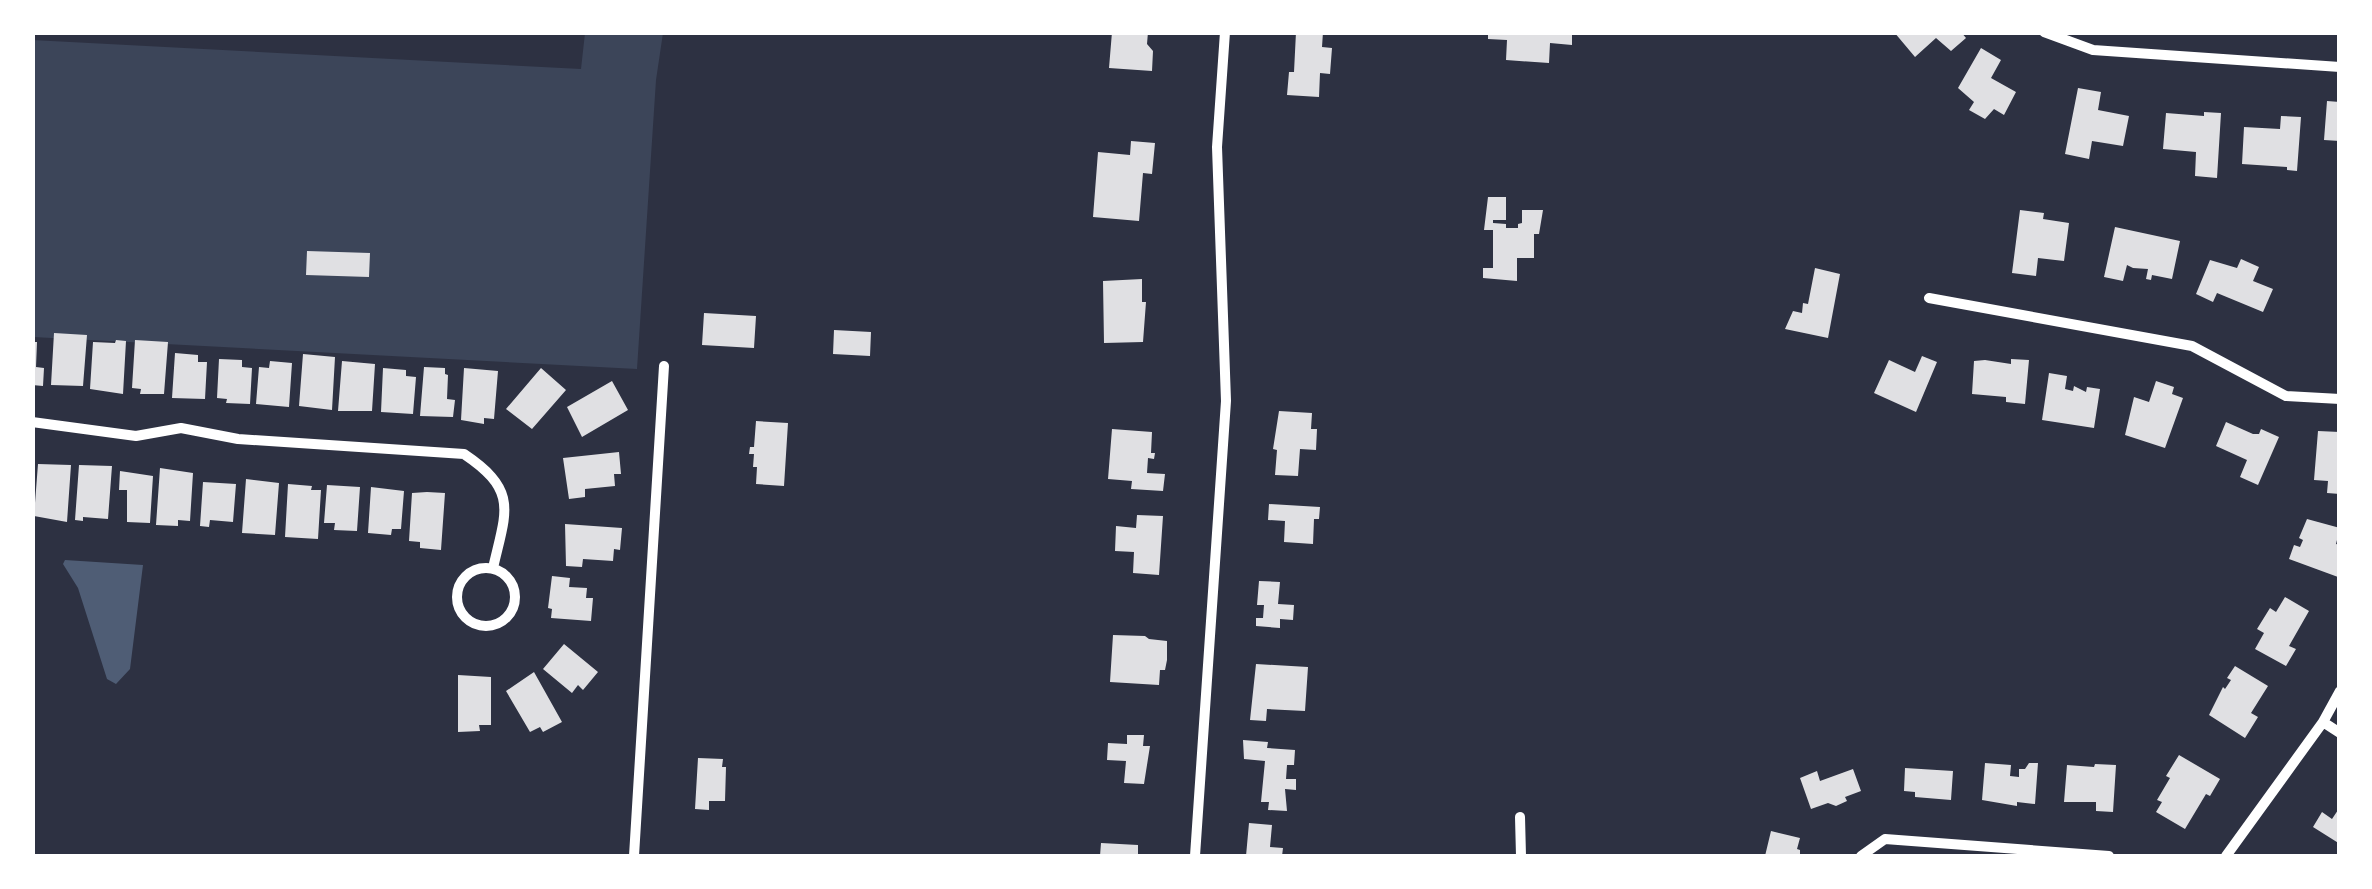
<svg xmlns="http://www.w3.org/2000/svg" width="2372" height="889" viewBox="0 0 2372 889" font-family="Manrope,sans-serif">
  <rect width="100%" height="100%" fill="#2d3142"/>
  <path fill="#3c4559" d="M585 33H663L656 80 637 369 33 337 32 40 581 69Z"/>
  <path fill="#4f5d75" d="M65 560 143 565 130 669 116 684 107 679 78 588 63 564Z"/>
  <path fill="#e0e0e3" d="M1112 32H1148L1147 44 1153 51 1152 71 1109 68Z
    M1296 32H1323L1322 47 1332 48 1330 74 1320 73 1319 97 1287 95 1289 72H1294Z
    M1488 32H1572V45L1550 43 1549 63 1506 60 1507 40 1488 39Z
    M1894 32H1961L1966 38 1951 51 1936 38 1915 57Z
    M1981 48 2001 60 1991 78 2016 92 2004 115 1994 109 1985 119 1969 110 1974 102 1958 88Z
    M2078 88 2101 92 2098 110 2129 116 2123 146 2092 141 2089 159 2065 154Z
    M2327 101 2340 102V141L2324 140Z
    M2204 112 2221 113 2217 178 2195 176 2196 152 2163 149 2166 113 2204 116Z
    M2281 116 2301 117 2297 171 2287 170V167L2242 164 2244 127 2280 129Z
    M1131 141 1155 143 1152 174 1143 173 1139 221 1093 217 1098 152 1130 155Z
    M1488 197H1506V220H1493V223L1506 224V228H1518V224L1522 223V210H1543L1539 234H1534V258H1517V281L1483 278V268H1493V230H1484Z
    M2020 210 2044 213 2043 219 2069 223 2064 261 2038 258 2036 276 2012 273Z
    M2115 227 2180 241 2172 279 2152 275 2151 280 2146 279 2148 269 2133 268 2127 265 2123 281 2104 277Z
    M307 251 370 253 369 277 306 275Z
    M2241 259 2259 267 2253 281 2273 289 2263 312 2217 293 2213 302 2196 294 2210 260 2237 268Z
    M1815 268 1840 274 1828 338 1785 329 1793 311 1802 313 1803 303 1808 304Z
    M1142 279V302H1146L1143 342 1104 343 1103 281Z
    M704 313 756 316 754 348 702 345Z
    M834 330 871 332 870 356 833 354Z
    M54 333 87 335 83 386 51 385Z
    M116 340 126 341 123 394 90 389 93 342 115 343Z
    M135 340 168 342 164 394H140L141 389 132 388Z
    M32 342H37L36 367 44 368 43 386 32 385Z
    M175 353 198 355V362H207L205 399 172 398Z
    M303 354 335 357 332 410 299 406Z
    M1922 356 1937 362 1916 412 1874 393 1889 360 1915 372Z
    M219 359 242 360V367L252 368 250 404 226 403 227 399 217 398Z
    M2011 359 2029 360 2025 404 2006 402V397L1972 394 1974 361 1985 360 2011 364Z
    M270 361 292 363 289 407 256 404 259 367 269 368Z
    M342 361 375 364 372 411H338Z
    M424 367 445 368V374L448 375 447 399 455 400 453 417 420 416Z
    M383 368 406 370V376L416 377 413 414 381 412Z
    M464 368 498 371 494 419 484 418V424L461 420Z
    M541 368 566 390 532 429 506 409Z
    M2049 373 2067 376 2065 389 2073 391 2074 386 2086 392 2087 387 2100 389 2094 428 2042 420Z
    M612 381 628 410 582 437 567 407Z
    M2156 381 2174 387 2172 394 2183 398 2165 448 2125 435 2134 397 2149 402Z
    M1279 411 1312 413 1311 429H1317L1316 450 1300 449 1298 476 1275 475 1277 450 1273 449Z
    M756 421 788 423 784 486 756 484 757 467H753L754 454H749L750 447H754Z
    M2226 422 2253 434H2259L2261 429 2279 437 2258 485 2240 477 2247 460 2216 446Z
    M1112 429 1152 432 1151 453H1155L1154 459 1148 458 1147 473 1165 474 1163 491 1131 489 1132 481 1108 479Z
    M2318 431 2340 432V494L2327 493 2328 481 2314 480Z
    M619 452 621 474H614L615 486 585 489V497L569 499 563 458Z
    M38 464 71 465 67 522 34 516Z
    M79 465 112 466 108 519 83 517V521L75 520Z
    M160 468 193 473 190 521 178 520V526L156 525Z
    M120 471 153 476 150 523 127 522V490H119Z
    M246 479 279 483 275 535 242 533Z
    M203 482 236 484 233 522 210 520 209 527 200 526Z
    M288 484 312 486 311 490H321L318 539 285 537Z
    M327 485 360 487 357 531 334 530 335 523H324Z
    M371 487 404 491 401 529H392L391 535 368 533Z
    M427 492 445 493 441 550 420 548V542L409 541 412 493Z
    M1269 504 1320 507 1319 519H1314L1313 544 1284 542 1285 521 1268 520Z
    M1137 515 1163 516 1159 575 1133 573 1134 552 1115 551 1116 526 1136 528Z
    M2307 519 2340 528 2336 544 2340 545 2338 577 2289 559 2294 545 2300 547 2303 540 2299 538Z
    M565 524 622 528 620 550 614 549 613 561 583 559 582 567 566 566Z
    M552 576 570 578 569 587 587 588 586 598H593L591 621 551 618 552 609 548 608Z
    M1259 581 1280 582 1278 604 1294 605 1293 620 1280 619V628L1256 626V618H1263L1264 605H1257Z
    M2285 597 2309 611 2289 646 2296 649 2286 666 2255 649 2264 633 2257 629 2270 608 2276 612Z
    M1113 635 1145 636 1149 639 1167 641V660L1165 670H1160L1159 685 1110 682Z
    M564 644 598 672 583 690 578 685 572 693 543 669Z
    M1256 664 1308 667 1305 711 1267 709 1266 721 1250 720Z
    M2235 666 2268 686 2251 713 2258 717 2245 738 2209 715 2223 687 2225 689 2231 680 2227 678Z
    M534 672 562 722 543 732 540 727 530 732 506 691Z
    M458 675 491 677V725H479L480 731 458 732Z
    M1127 735H1144L1143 746H1150L1144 784 1124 783 1126 761 1107 760 1108 743 1127 744Z
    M1243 740 1268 742 1267 748 1295 750 1294 765H1287L1286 779H1296V790L1285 789 1287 811 1268 810 1269 802H1261L1265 761 1244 759Z
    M2179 755 2220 779 2210 796 2206 794 2185 829 2156 812 2162 802 2157 800 2170 778 2166 776Z
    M698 758 723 759 722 767H726L725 801H709V810L695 809Z
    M1985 763 2011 765 2010 776 2019 777V769H2025L2029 763H2038L2035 804 2017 802V806L1982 800Z
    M2095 764 2116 765 2113 812 2096 811V802H2064L2067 765 2094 767Z
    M1905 768 1953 771 1951 800 1915 797V792L1904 791Z
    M1853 769 1861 791 1845 797 1847 801 1836 806 1828 803 1811 809 1800 778 1817 771 1820 781Z
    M2340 807V844L2313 827 2322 812 2332 819Z
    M1249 823 1272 825 1270 847 1283 848 1282 856H1246Z
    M1771 831 1800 838 1797 849 1800 850V856H1765Z
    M1101 843 1138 845V856H1100Z"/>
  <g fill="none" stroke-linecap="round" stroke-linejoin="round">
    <path stroke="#fff" stroke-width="10" d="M2044 32 2093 50 2340 67
      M1929 298 2192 346 2286 396 2340 399
      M32 422 136 436 181 428 238 439 464 454C519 491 506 511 493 568
      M457 597a29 29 0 1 1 58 0a29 29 0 1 1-58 0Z
      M2323 722 2340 733
      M1520 817 1521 856
      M634 856 664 366
      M1195 856 1226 401 1217 147 1225 32
      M1861 856 1885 839 2109 856
      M2226 856 2323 722 2340 691"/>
  </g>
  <rect width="2372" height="889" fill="none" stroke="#ffffff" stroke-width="70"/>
</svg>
